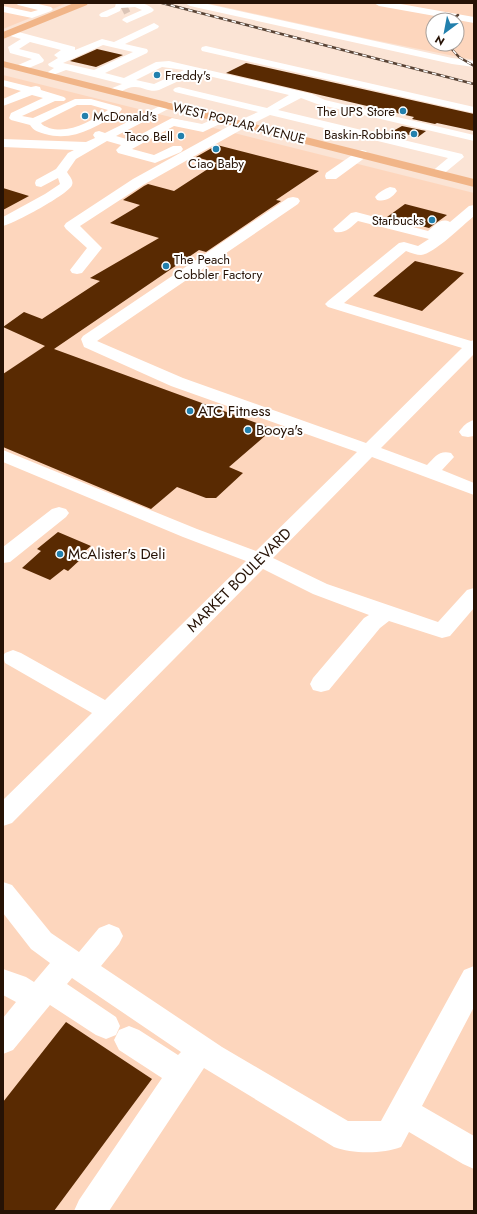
<svg xmlns="http://www.w3.org/2000/svg" width="477" height="1214" viewBox="0 0 477 1214" font-family="Jost,sans-serif">
  <rect width="100%" height="100%" fill="#fbe4d5"/>
  <path fill="#fdd6bd" fill-rule="evenodd" d="M3 3H67L3 29Z
    M206 3H474V60L369 39ZM433 20H457V44H433Z
    M3 75 474 193V1211H3Z"/>
  <path fill="#592a02" d="M97 49 123 55 96 67 70 61Z
    M246 63 474 114V131L437 123 435 124 412 119 414 117 226 73Z
    M402 126 426 131 418 137 393 131Z
    M217 145 319 171 276 200 281 201 206 252 199 250 54 349 273 429 229 467 243 473 216 498H206L177 487 151 509 3 447V374L45 346 3 327 24 312 42 319 100 281 90 278 159 238 110 223 140 205 123 200 144 186 148 184 174 191 217 163 196 157Z
    M3 188 29 196 3 210Z
    M405 204 432 211 447 215 429 228 387 217Z
    M415 261 464 273 422 311 373 296Z
    M58 532 91 546 78 557 81 559 68 571 64 569 50 580 22 568 41 551 37 549Z
    M66 1022 152 1079 54 1211H3V1102Z"/>
  <g fill="none" stroke-linecap="round" stroke-linejoin="round">
    <path stroke="#dbc4b6" stroke-width="10" stroke-dasharray="10 5.5" stroke-linecap="butt" d="M122 10 128 7"/>
    <path fill="#fff" fill-rule="evenodd" d="M16 3H34L51 7 53 9 51 11 32 18 3 12V6L31 12 38 10 18 5Z
      M116 3C128 3 145 0 154 10L152 12 127 23 122 20 124 18 142 10 135 7 121 8 120 11 107 17H101L99 15 101 13 115 7Z
      M185 3H203L452 58 474 61V67L452 64 190 6Z
      M374 3H395L474 17V23L379 6Z
      M154 23 159 26 158 28 125 44 147 49 148 51 147 53 105 73 124 78 156 62 169 61 312 94 325 100 474 135V141L317 104 301 98 278 110 462 154 464 157 441 176H431L430 173 448 158 270 115 246 127 143 185 80 226 102 248 82 273 77 274 72 273 70 270 87 248 66 229 64 226 66 223 133 179 238 121 258 112 175 92 173 90 175 88 179 87 267 108 289 95 196 73 159 90C150 93 142 86 134 87 125 87 119 96 110 93L108 91 110 89 122 84 66 70 53 75 49 74 48 72 54 68 49 66 48 64 58 58 54 55 61 50 30 42 19 49 39 54 44 60 43 62 24 70H16L15 68 16 66 32 59 10 53 8 47 21 39 7 35 6 33 11 30 75 47V50L102 39 114 42ZM103 45 133 52 94 70 63 63ZM162 67 184 70 154 84 136 80Z
      M206 46 474 107V113L202 51 201 49 202 47Z
      M3 80 31 87 36 86 40 87 41 90 64 97 66 99 64 101H55L22 116 33 118 75 99H91L120 107 122 109 119 113C96 127 73 142 45 134 38 132 34 131 30 125L11 120 9 118 11 113 43 98 32 95 3 106V99L21 91 3 86ZM77 105H91L108 110C90 121 71 134 49 128 45 126 43 126 41 123Z
      M168 102 172 103 174 105 172 107 116 136 130 140 172 118 202 124 218 117H226L228 119 226 121 203 132 174 126 132 149 154 155 173 146H181L183 149 181 152 155 163 118 153 116 150 121 145 107 141 76 159 67 172C69 176 74 180 72 185 69 194 13 224 3 226V217L45 194 60 184 58 178 41 187 36 186 35 183 36 180 56 169 68 153 74 150 3 147V139L86 142 95 138 93 135 95 132 99 131 105 133Z
      M362 150 366 151 368 154 366 157 336 179H326L325 176 326 173 358 151Z
      M390 187 395 188 397 191C392 198 385 202 377 200L375 197C379 192 384 189 390 187Z
      M293 197 298 198 300 201 298 204 97 341 183 378 366 443 462 348 328 307 325 304 328 301 399 243 404 242 418 246 429 239 358 221C351 227 345 234 335 232L333 229 351 213 356 212 428 231C435 225 441 217 450 222L469 206 474 205V216C463 225 434 254 421 255 417 255 411 253 406 251L344 303 471 341 474 340V354L381 448 427 465C435 457 439 450 451 453L454 457 442 470 474 483V495L372 457 273 558 327 584 438 622 467 590 474 588V608L450 636 442 638 389 621 380 628 329 690 321 692 313 690 310 684 313 678 364 618 369 615 313 594 263 569 12 823 3 826V800L92 713 5 663 3 656 5 653 13 650 21 653 105 700 246 561 183 537 3 462V450L197 529 256 551 357 452 171 386 84 347 81 339 83 336 288 198Z
      M474 420V436L468 437 462 436 459 432C463 426 467 422 474 420Z
      M59 507 66 509 69 513 66 517 10 562 3 563V547L52 509Z
      M3 882 12 885 51 933 79 952 99 928 109 924 119 928 123 936 119 944 101 966 222 1047 348 1121H381L464 970 474 966V1007L422 1106 474 1136V1169L463 1164 409 1132 401 1147C383 1154 352 1154 334 1147L204 1068 109 1211H74L79 1200 162 1078 119 1050 114 1040 119 1030 129 1026 139 1030 178 1055 181 1052 72 978 67 984 116 1017 120 1026 116 1035 106 1039 96 1035 50 1005 13 1050 3 1054V1018L16 1002 3 995V969L26 977 34 982 50 963 31 949 3 913Z"/>
    <path fill="#f1b588" fill-rule="evenodd" d="M74 3H88L87 5 3 39V32Z
      M3 61 474 179V187L3 67Z"/>
    <g stroke="#584335" stroke-width="2.5">
      <path id="rail" d="M162 3 474 84
        M451 20 458 15
        M447 44 459 57 474 66"/>
    </g>
    <use href="#rail" stroke="#fff" stroke-width="1.5" stroke-dasharray="4.5" stroke-linecap="butt"/>
  </g>
  <g fill="#2280ad" stroke="#fff" stroke-width="1.5">
    <circle cx="157" cy="75" r="4"/>
    <circle cx="403" cy="111" r="4"/>
    <circle cx="85" cy="116" r="4"/>
    <circle cx="414" cy="134" r="4"/>
    <circle cx="181" cy="136" r="4"/>
    <circle cx="216" cy="149" r="4"/>
    <circle cx="432" cy="220" r="4"/>
    <circle cx="166" cy="266" r="4"/>
    <circle cx="190" cy="411" r="4"/>
    <circle cx="248" cy="430" r="4"/>
    <circle cx="60" cy="554" r="4"/>
  </g>
  <g text-anchor="middle" dominant-baseline="central" stroke-width="4" stroke-linejoin="round" paint-order="stroke">
    <g font-size="13" fill="#261205" stroke="#fff" text-anchor="end">
      <text x="165" y="75" text-anchor="start">Freddy's</text>
      <text x="395" y="111">The UPS Store</text>
      <text x="93" y="116" text-anchor="start">McDonald's</text>
      <text x="406" y="134">Baskin-Robbins</text>
      <text x="173" y="136">Taco Bell</text>
      <text x="216" y="163" text-anchor="middle">Ciao Baby</text>
      <text x="424" y="220">Starbucks</text>
      <text x="174" y="259" text-anchor="start">The Peach<tspan x="174" dy="15">Cobbler Factory</tspan></text>
    </g>
    <g font-size="13" fill="#261205" stroke="#fff">
      <text transform="translate(239 123) rotate(14)">WEST POPLAR AVENUE</text>
    </g>
    <g font-size="15" fill="#261205" stroke="#fff" text-anchor="start">
      <text x="198" y="411">ATC Fitness</text>
      <text x="256" y="430">Booya's</text>
      <text x="68" y="554">McAlister's Deli</text>
    </g>
    <g font-size="15" fill="#261205" stroke="#fff">
      <text transform="translate(239 580) rotate(-45)">MARKET BOULEVARD</text>
    </g>
  </g>
  <rect width="477" height="1214" fill="none" stroke="#261205" stroke-width="8"/>
  <g transform="translate(445 32) rotate(212)"><circle r="19" fill="#ffffff" stroke="#a8a09b"/>
  <path d="M0-3L7 15L0 10L-7 15Z" fill="#2280ad"/>
  <text y="-6" font-size="11" font-weight="bold" text-anchor="middle" fill="#261205">N</text>
  </g>
</svg>
